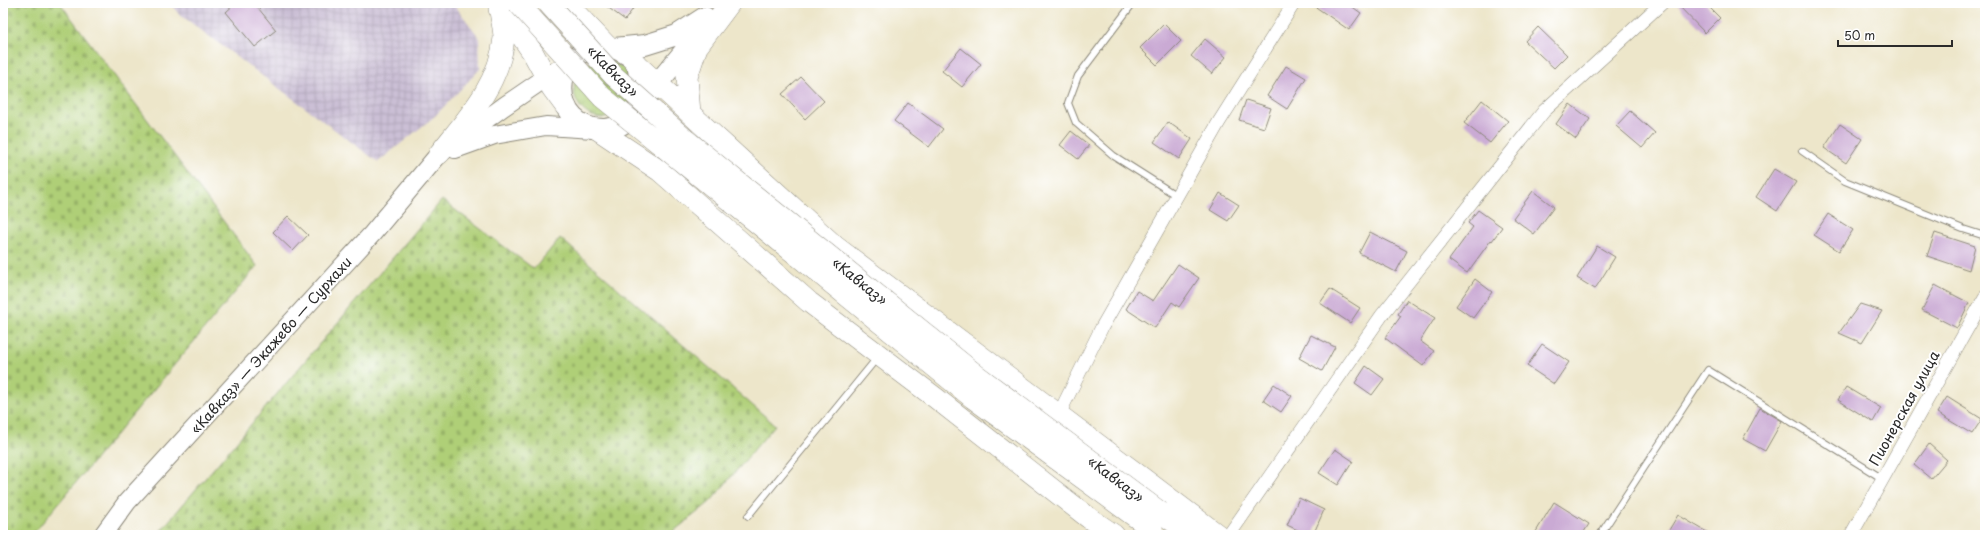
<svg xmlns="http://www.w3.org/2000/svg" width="1988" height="538" viewBox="0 0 1988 538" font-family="'Playpen Sans',sans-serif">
  <defs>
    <pattern id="industrial-grid" width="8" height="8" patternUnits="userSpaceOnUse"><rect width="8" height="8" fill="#cbbfd5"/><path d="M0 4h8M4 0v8" fill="none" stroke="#aea4b7"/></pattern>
    <pattern id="grass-tufts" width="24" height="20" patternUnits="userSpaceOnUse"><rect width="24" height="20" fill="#afcf77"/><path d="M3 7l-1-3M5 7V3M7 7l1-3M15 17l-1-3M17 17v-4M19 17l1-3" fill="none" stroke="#97b267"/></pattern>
    <pattern id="cemetery-stones" width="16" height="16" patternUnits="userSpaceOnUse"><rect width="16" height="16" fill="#afcf77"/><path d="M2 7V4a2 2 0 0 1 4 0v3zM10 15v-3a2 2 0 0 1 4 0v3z" fill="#97b267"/></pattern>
  </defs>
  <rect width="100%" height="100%" fill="#fff"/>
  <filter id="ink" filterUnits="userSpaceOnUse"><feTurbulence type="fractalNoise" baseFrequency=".025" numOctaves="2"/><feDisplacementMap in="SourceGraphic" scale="8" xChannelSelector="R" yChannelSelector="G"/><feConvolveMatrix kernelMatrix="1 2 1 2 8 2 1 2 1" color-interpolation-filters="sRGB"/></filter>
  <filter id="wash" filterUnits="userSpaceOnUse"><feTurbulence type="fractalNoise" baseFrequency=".012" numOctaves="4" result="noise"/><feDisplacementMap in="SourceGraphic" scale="16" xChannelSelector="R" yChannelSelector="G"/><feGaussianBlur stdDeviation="0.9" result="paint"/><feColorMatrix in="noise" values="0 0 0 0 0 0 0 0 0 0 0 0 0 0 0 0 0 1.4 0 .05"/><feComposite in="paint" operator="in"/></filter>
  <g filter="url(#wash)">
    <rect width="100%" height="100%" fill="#ede6ca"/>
    <path fill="url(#industrial-grid)" d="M170 3H453L479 37 480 69 435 116 378 162 178 13Z"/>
    <path fill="url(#grass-tufts)" stroke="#6d7d51" d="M574 89a29 29 0 1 1 58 0a29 29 0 1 1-58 0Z"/>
    <path fill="url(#cemetery-stones)" stroke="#6d7d51" d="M3 3H60L257 266 32 535H10L3 531Z
      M442 200 534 269 560 238 775 425 710 502 669 535H157Z"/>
    <g id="blocks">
      <path fill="#caaad4" d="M236 3H254L276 30 255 47 226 12Z
        M602 3H637L625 20Z
        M1310 3H1347L1361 13 1349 30Z
        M1676 3H1705L1720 18 1705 33Z
        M1164 24 1181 41 1157 65 1140 48Z
        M1538 27 1567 55 1554 68 1525 41Z
        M1205 39 1226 57 1212 74 1191 56Z
        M961 48 981 64 962 87 942 71Z
        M1286 66 1306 78 1287 109 1267 96Z
        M801 77 824 101 805 119 782 94Z
        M1246 100 1271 108 1264 128 1239 120Z
        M1482 100 1508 121 1490 143 1464 123Z
        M908 103 943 129 929 147 894 121Z
        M1570 104 1590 119 1576 139 1556 124Z
        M1630 111 1655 133 1642 148 1616 126Z
        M1168 122 1192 139 1179 159 1154 142Z
        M1840 124 1862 139 1846 163 1824 148Z
        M1071 131 1089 145 1078 159 1060 145Z
        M1774 169 1796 182 1777 211 1756 197Z
        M1533 191 1554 207 1534 234 1513 218Z
        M1220 193 1239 205 1228 221 1210 210Z
        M1478 210 1502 227 1492 241 1491 240 1467 273 1449 260 1473 227 1468 223Z
        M1828 214 1853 230 1839 251 1814 235Z
        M288 216 308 235 293 251 273 232Z
        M1370 232 1407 251 1396 272 1359 253Z
        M1935 233 1975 246 1969 270 1927 256Z
        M1597 246 1615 257 1595 289 1577 278Z
        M1178 264 1199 278 1179 307 1172 302 1155 328 1126 309 1137 291 1153 301Z
        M1475 279 1492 292 1473 318 1456 306Z
        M1935 285 1969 303 1957 328 1922 310Z
        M1330 289 1360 308 1350 323 1320 303Z
        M1407 300 1435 318 1420 341 1434 351 1423 366 1385 338 1401 316 1398 314Z
        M1860 304 1882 311 1862 343 1839 333Z
        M1311 335 1335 347 1322 371 1299 358Z
        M1542 344 1569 362 1554 384 1527 366Z
        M1366 366 1384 379 1372 395 1355 383Z
        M1274 384 1292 396 1281 412 1263 400Z
        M1846 387 1881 408 1873 422 1838 400Z
        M1947 397 1982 419 1972 434 1937 413Z
        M1760 408 1782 421 1765 451 1743 439Z
        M1929 444 1947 460 1931 479 1914 465Z
        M1335 449 1353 461 1338 485 1319 473Z
        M1299 498 1324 510 1313 535H1308L1287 525Z
        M1554 502 1589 524 1582 535H1534Z
        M1678 515 1712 535H1666Z"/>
    </g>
  </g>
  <g filter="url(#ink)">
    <use href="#blocks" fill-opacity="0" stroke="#8c887a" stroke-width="1"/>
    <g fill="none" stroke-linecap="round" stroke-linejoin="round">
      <g stroke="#8c887a" stroke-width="8">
        <path id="service" d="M1133 3 1078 76 1068 103 1076 123 1114 156 1177 196
          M1802 151 1845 181 1963 229 1985 236
          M748 516 877 358
          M1600 535 1708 370 1883 479"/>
      </g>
      <g stroke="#8c887a" stroke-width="14">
        <path id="minor" d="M1058 416 1102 327 1219 122 1294 3
          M1229 535 1382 315 1544 111 1662 3
          M1851 535 1985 297"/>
      </g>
      <g stroke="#8c887a" stroke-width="20">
        <path id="secondary" d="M455 149 494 135 546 126 594 129
          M103 535 127 502 372 234 439 154 503 107 557 70"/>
      </g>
      <g stroke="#8c887a" stroke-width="22">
        <path id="primary" d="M605 47C547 48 549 131 605 129 616 128 627 123 634 115 645 102 644 90 639 75 638 71 638 66 636 63 631 55 622 52 614 48
          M614 48 645 45 677 35 705 17
          M647 96 702 30"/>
      </g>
      <g stroke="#8c887a" stroke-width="22">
        <path id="trunk" d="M566 3 608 47 614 48
          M499 9 520 34 533 53 552 88 566 107
          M636 64 836 247 1218 535
          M690 113 687 77 697 47 730 3
          M597 129 660 171 809 302 937 399 1089 518 1114 535
          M439 154C466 120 500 84 504 38 504 29 501 19 500 11
          M1160 512 1192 535"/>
      </g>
      <use href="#service" stroke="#fff" stroke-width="6"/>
      <use href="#minor" stroke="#fff" stroke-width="13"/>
      <use href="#secondary" stroke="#fff" stroke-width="18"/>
      <use href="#primary" stroke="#fff" stroke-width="20"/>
      <use href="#trunk" stroke="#fff" stroke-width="21"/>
      <g stroke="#8c887a" stroke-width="22" stroke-linecap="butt">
        <path id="trunk-bridge" d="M518 3 602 97 973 398 1152 529
          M548 3 614 76 686 140 975 374 1160 512"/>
      </g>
      <use href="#trunk-bridge" stroke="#fff" stroke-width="21"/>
    </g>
  </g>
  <g text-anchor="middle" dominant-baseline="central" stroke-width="4" stroke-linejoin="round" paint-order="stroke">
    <g font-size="14" fill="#2b2b2b" stroke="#fff">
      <text transform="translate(613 71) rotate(45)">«Кавказ»</text>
      <text transform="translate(860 281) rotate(39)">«Кавказ»</text>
      <text transform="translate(271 345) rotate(-48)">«Кавказ» — Экажево — Сурхахи</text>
      <text transform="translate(1904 408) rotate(-61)">Пионерская улица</text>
      <text transform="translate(1116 479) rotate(37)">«Кавказ»</text>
    </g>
  </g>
  <rect width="1988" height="538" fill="none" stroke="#fff" stroke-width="16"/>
  <path d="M1838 40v6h114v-6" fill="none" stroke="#2b2b2b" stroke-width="2"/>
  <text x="1844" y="40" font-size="12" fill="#2b2b2b" stroke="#ffffff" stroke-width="3" paint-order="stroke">50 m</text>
</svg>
